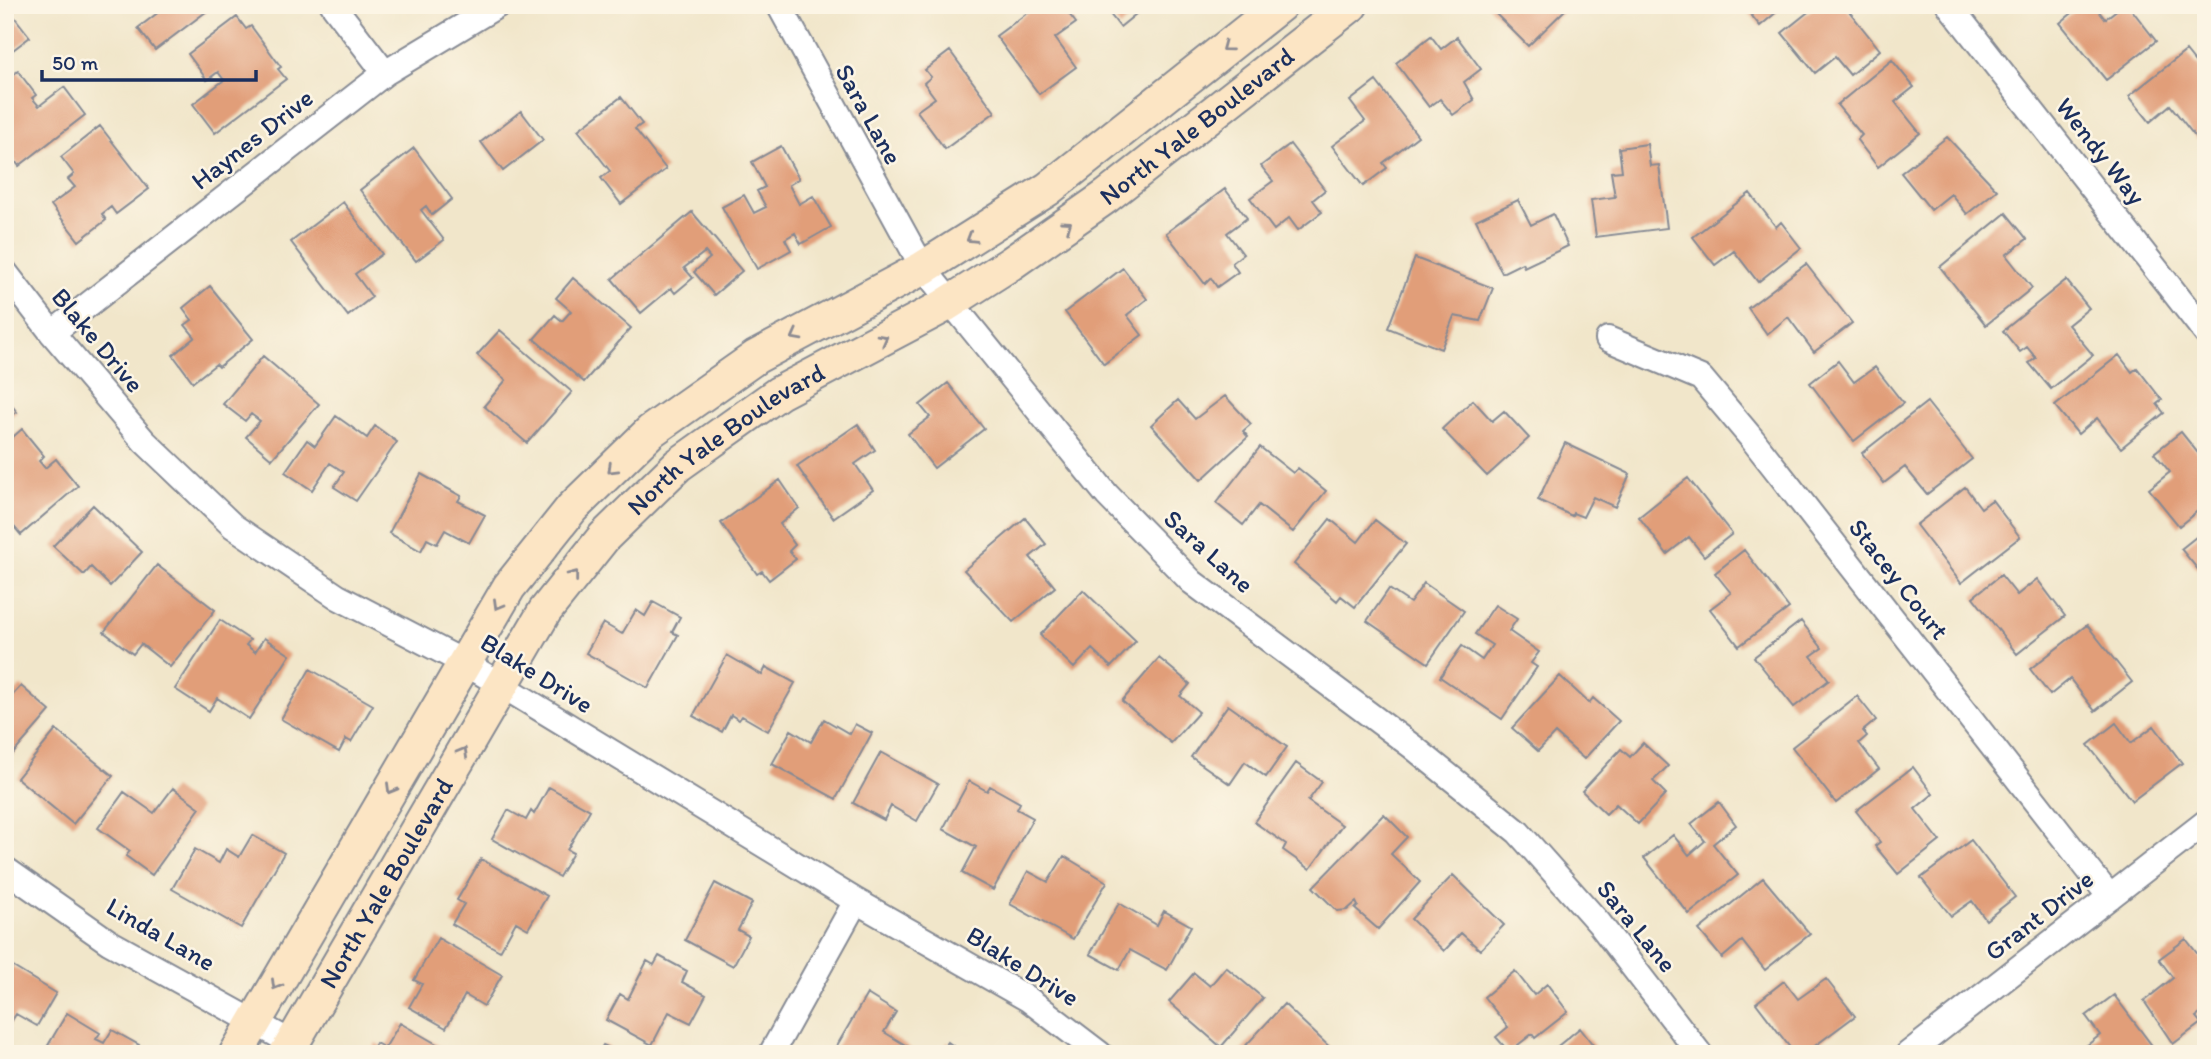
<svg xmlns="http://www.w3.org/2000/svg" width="2211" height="1059" viewBox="0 0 2211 1059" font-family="Itim,sans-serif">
  <rect width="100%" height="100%" fill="#fcf5e5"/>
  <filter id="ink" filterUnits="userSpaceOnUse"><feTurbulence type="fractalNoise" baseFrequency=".0143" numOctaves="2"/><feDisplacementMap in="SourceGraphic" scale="14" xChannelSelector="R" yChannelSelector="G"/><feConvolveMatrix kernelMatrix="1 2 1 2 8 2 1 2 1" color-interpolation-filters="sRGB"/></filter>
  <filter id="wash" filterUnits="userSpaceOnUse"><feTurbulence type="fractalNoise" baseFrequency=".00686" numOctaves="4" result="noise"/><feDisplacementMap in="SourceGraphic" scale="28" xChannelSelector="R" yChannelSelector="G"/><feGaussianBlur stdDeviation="1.57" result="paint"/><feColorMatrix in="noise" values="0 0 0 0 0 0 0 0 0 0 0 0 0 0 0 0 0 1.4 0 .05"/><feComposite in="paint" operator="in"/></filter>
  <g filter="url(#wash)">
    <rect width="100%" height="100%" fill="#f1e6ca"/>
    <g id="blocks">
      <path fill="#e19e79" d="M168 5H215L155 50 138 28Z
        M1038 5H1062L1076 23 1055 38 1076 67 1039 94 996 36Z
        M1103 5H1147L1120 27Z
        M1487 5H1570L1528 46Z
        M1743 5H1785L1760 26Z
        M1817 5H1844L1880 50 1850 75 1835 57 1815 73 1782 33Z
        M2082 5H2094L2105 19 2123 5H2128L2156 41 2106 80 2060 23Z
        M9 10 30 37 5 56V13Z
        M237 17 246 29 251 26 281 67 278 69 286 79 215 133 193 104 224 80 218 72 207 80 188 54Z
        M1431 36 1441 49 1457 37 1481 69 1464 82 1474 100 1453 115 1440 99 1429 107 1396 63Z
        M950 51 995 112 945 149 917 111 935 98 924 83 931 77 925 70Z
        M2186 51 2206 76V132L2197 139 2170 105 2150 122 2129 96Z
        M1892 60 1914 87 1895 102 1920 133 1878 167 1857 140 1862 135 1837 105Z
        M18 71 36 95 32 98 39 106 64 87 85 115 19 166 5 148V81Z
        M1376 81 1418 136 1383 163 1387 168 1363 186 1332 146 1365 121 1350 101Z
        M621 97 642 124 635 129 666 169 621 204 601 178 610 171 578 130Z
        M521 111 543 140 503 171 481 142Z
        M100 126 149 189 116 214 111 207 102 214 106 220 79 241 51 205 75 187 68 179 74 174 61 157Z
        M1947 137 1997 190 1967 214 1951 194 1931 210 1901 173Z
        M1290 144 1325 190 1313 200 1322 212 1298 230 1289 218 1274 230 1250 198 1273 181 1261 166Z
        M1647 144 1650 166 1659 165 1667 228 1596 237 1591 200 1615 197 1611 172 1622 171 1619 148Z
        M781 146 799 179 789 185 799 204 813 196 831 227 801 244 795 233 785 239 791 250 757 269 722 207 744 195 754 213 766 207 757 191 765 187 752 162Z
        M414 148 452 199 432 215 426 206 421 210 444 240 416 261 360 190Z
        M1225 189 1247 218 1227 233 1243 254 1232 263 1238 272 1217 287 1211 278 1205 284 1166 233Z
        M1750 193 1776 227 1781 222 1801 248 1758 282 1734 251 1715 265 1693 237Z
        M1518 200 1531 225 1553 214 1568 246 1524 267 1522 263 1502 273 1476 220Z
        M343 202 382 254 355 274 372 297 348 316 291 242Z
        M692 212 742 271 714 295 694 272 710 258 705 252 684 268 693 278 675 293 671 288 641 313 612 279Z
        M2006 213 2027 239 2006 255 2032 288 1986 325 1940 267Z
        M1415 258 1493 288 1480 321 1454 316 1441 349 1388 328Z
        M1806 264 1852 323 1814 352 1788 317 1767 334 1748 308Z
        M1123 268 1147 299 1127 315 1142 335 1104 364 1065 312Z
        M573 278 631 328 584 382 534 339 555 315 562 321 571 311 556 298Z
        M2066 280 2089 308 2068 325 2093 355 2051 389 2029 363 2036 358 2027 347 2020 352 2003 331Z
        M210 286 253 339 219 367 216 364 193 382 173 355 195 337 185 325 192 320 183 308Z
        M500 330 572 392 527 443 484 406 506 380 477 355Z
        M2119 355 2132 372 2137 368 2162 400 2157 404 2164 413 2121 448 2097 418 2078 434 2055 406Z
        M263 356 319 404 272 459 246 437 260 421 251 414 245 421 223 404Z
        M1838 361 1854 382 1875 367 1903 403 1854 441 1810 383Z
        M948 383 984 429 934 468 908 434 930 417 920 405Z
        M1225 396 1251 424 1243 431 1248 437 1201 480 1151 425 1178 400 1195 419Z
        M5 397 17 412 5 420Z
        M1473 400 1492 421 1504 411 1529 438 1487 476 1442 429Z
        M1927 402 1972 459 1927 494 1905 467 1884 483 1862 453Z
        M336 416 367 438 375 426 397 442 356 501 334 487 344 472 330 463 312 490 285 472 307 440 315 446Z
        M858 424 875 450 855 464 873 490 833 518 797 466Z
        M22 429 44 456 39 461 45 468 56 459 78 486 21 535 5 516V444Z
        M2181 432 2206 463V504L2179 526 2149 489 2170 472 2154 453Z
        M1565 443 1630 474 1615 507 1593 497 1583 517 1573 513 1572 516 1538 500Z
        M1260 447 1293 473 1298 468 1326 491 1293 532 1259 505 1243 525 1216 503Z
        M421 474 461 496 458 501 485 515 469 543 445 530 437 544 427 539 421 551 389 533Z
        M1688 478 1732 534 1704 556 1689 537 1667 554 1639 517Z
        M780 480 799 508 780 524 795 545 789 551 796 559 769 580 762 571 757 574 721 523Z
        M1965 487 1981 508 1992 500 2020 537 1961 583 1916 525Z
        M93 505 142 552 110 586 91 567 84 575 53 546Z
        M1025 518 1046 544 1030 557 1055 587 1013 622 964 570Z
        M1330 519 1358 542 1375 520 1406 544 1355 607 1341 596 1337 601 1294 564Z
        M2206 529V588L2200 581 2205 578 2181 549Z
        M1744 550 1789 608 1739 646 1710 609 1731 593 1715 573Z
        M157 565 215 610 170 667 141 644 133 654 104 632Z
        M2001 575 2017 595 2037 579 2065 616 2017 654 1973 597Z
        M1424 583 1464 611 1428 663 1367 621 1389 589 1410 603Z
        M1083 590 1136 641 1111 667 1092 649 1074 668 1040 635Z
        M653 602 680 617 672 632 678 635 648 688 586 653 603 623 622 634 636 610 645 616Z
        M1495 605 1517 619 1509 631 1539 652 1531 663 1537 667 1502 719 1440 677 1462 646 1482 660 1492 645 1475 634Z
        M220 620 250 640 246 645 255 652 264 638 290 655 249 719 217 698 209 711 175 689Z
        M1801 621 1822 648 1811 656 1829 680 1794 707 1754 657Z
        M2087 625 2132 682 2095 711 2070 679 2050 695 2030 669Z
        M727 655 762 675 766 667 795 683 768 731 742 716 739 720 731 715 722 732 693 716Z
        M1159 658 1190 684 1180 696 1199 712 1171 743 1122 701Z
        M310 669 373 705 351 742 346 739 339 752 281 719Z
        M1560 676 1589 703 1593 698 1619 721 1584 759 1555 733 1538 751 1512 728Z
        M21 686 50 711 5 763V696L9 699Z
        M1857 696 1876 720 1863 731 1867 736 1859 743 1879 769 1836 803 1792 747Z
        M1228 705 1287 747 1266 777 1245 762 1230 784 1191 757Z
        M824 719 850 734 855 724 872 733 836 799 772 764 791 730 811 742Z
        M2116 723 2131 743 2154 726 2182 763 2132 801 2088 745Z
        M56 730 113 776 73 824 17 778Z
        M1643 743 1668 766 1653 781 1666 794 1638 824 1616 804 1606 814 1582 791 1621 749 1630 757Z
        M881 752 938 784 917 821 891 806 884 820 853 803Z
        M1296 763 1322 782 1308 801 1342 825 1310 869 1283 850 1286 844 1254 822Z
        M1913 767 1933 794 1915 809 1940 841 1898 874 1875 846 1880 842 1856 811Z
        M969 781 987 791 990 786 1020 803 1017 809 1033 818 993 890 962 873 976 847 943 829Z
        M549 787 590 810 567 850 573 853 559 877 492 839 508 810 526 820 531 811 534 814Z
        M173 788 200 808 152 875 126 856 130 851 98 828 124 792 154 813Z
        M1719 802 1736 825 1713 844 1738 875 1689 914 1644 858 1673 835 1689 855 1705 841 1691 824Z
        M1384 814 1407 837 1391 854 1420 882 1378 929 1355 909 1358 906 1356 902 1347 910 1337 911 1313 887Z
        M252 835 284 853 241 928 172 889 195 849 219 863 226 849 239 857Z
        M1971 840 2015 897 1986 920 1972 901 1951 916 1921 878Z
        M1064 856 1107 882 1073 939 1010 904 1028 871 1048 882Z
        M481 859 547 896 528 929 516 922 500 951 452 924 464 904 457 900Z
        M1453 875 1504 925 1480 950 1461 933 1444 951 1411 919Z
        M1763 878 1810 934 1765 970 1742 941 1722 958 1699 930Z
        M715 883 752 903 738 930 749 936 733 966 685 940Z
        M1119 903 1157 925 1164 911 1191 926 1167 970 1130 950 1119 970 1090 954Z
        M438 938 502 975 484 1006 465 995 446 1028 409 1007 422 984 414 980Z
        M2186 939 2206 965V1010L2196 1017 2201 1023 2173 1044 2144 1001 2173 978 2159 959Z
        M659 956 687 971 682 982 706 995 691 1023 669 1012 652 1045 606 1020 620 994 628 999 647 961 654 965Z
        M5 962 56 993 37 1026 16 1014 5 1032Z
        M1226 967 1263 998 1221 1047 1169 1002 1194 973 1210 986Z
        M1515 971 1534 995 1547 984 1568 1012 1535 1038 1532 1034 1509 1052 1496 1037 1508 1027 1484 997Z
        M1826 979 1855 1016 1804 1054H1795L1756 1003 1784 981 1798 999Z
        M867 994 896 1012 884 1032 920 1054H832Z
        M2114 995 2156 1051 2153 1054H2076L2100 1035 2086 1016Z
        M1284 1004 1337 1054H1238Z
        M67 1013 100 1033 96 1039 104 1043 112 1030 139 1045 134 1054H43Z
        M400 1023 454 1054H370L376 1043 385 1048Z
        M1580 1028 1600 1054H1548Z
        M948 1042 964 1054H939Z
        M603 1045 622 1054H598Z"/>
    </g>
  </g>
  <g filter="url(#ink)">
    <use href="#blocks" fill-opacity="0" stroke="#868a94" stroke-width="2"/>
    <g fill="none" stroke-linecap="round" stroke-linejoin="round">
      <g stroke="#868a94" stroke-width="28">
        <path id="street" d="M333 5 385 73
          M779 5 923 268 1107 495 1192 582 1413 747 1518 832 1599 923 1700 1054
          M1949 5 2206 333
          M5 272 52 333 144 441 233 526 338 597 465 663 856 901 1028 999 1100 1054
          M52 333 385 73 498 5
          M1608 339 1701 378 1753 440 2110 897
          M5 869 109 942 292 1043
          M771 1054 856 901
          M1908 1054 2206 822"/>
      </g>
      <g stroke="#868a94" stroke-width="37">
        <g id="secondary">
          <path d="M236 1054 509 587 572 508 651 431 756 357 923 268 1048 189 1280 5"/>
          <path id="s1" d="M286 1054 545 611 604 537 678 465 779 393 944 306 1010 264 1107 196 1351 5"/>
        </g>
      </g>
      <use href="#street" stroke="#fff" stroke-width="24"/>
      <use href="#secondary" stroke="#fce5c4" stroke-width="33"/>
    </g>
    <defs><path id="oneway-chevron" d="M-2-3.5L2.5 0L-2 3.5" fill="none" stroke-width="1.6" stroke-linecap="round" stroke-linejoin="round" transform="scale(1.75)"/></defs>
    <g stroke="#8c8a91">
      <use href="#oneway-chevron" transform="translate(1226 47) rotate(143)"/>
      <use href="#oneway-chevron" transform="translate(1067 225) rotate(-35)"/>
      <use href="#oneway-chevron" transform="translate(971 238) rotate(148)"/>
      <use href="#oneway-chevron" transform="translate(796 336) rotate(152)"/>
      <use href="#oneway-chevron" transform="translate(883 339) rotate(-28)"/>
      <use href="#oneway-chevron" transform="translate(612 469) rotate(136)"/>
      <use href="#oneway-chevron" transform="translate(574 575) rotate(-52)"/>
      <use href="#oneway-chevron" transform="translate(498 605) rotate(120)"/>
      <use href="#oneway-chevron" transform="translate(463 752) rotate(-60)"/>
      <use href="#oneway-chevron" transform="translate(391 789) rotate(120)"/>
      <use href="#oneway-chevron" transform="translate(276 985) rotate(120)"/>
    </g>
  </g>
  <g text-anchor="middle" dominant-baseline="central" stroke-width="5" stroke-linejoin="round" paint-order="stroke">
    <g font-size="26" fill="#1b2f5e" stroke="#fcf5e5">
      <text transform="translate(869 114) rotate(61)">Sara Lane</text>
      <text stroke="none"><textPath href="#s1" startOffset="1332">North Yale Boulevard</textPath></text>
      <text transform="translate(252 139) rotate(-38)">Haynes Drive</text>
      <text transform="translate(2101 151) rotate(52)">Wendy Way</text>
      <text transform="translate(98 340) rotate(50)">Blake Drive</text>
      <text stroke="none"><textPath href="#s1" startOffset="765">North Yale Boulevard</textPath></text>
      <text transform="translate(1209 551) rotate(42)">Sara Lane</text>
      <text transform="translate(1899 579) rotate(52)">Stacey Court</text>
      <text transform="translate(537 673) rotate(32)">Blake Drive</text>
      <text stroke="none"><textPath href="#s1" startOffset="198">North Yale Boulevard</textPath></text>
      <text transform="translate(2039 915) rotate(-38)">Grant Drive</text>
      <text transform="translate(1637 926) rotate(51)">Sara Lane</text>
      <text transform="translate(161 934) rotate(30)">Linda Lane</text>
      <text transform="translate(1023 966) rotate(32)">Blake Drive</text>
    </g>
  </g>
  <rect width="2211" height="1059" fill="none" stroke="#fcf5e5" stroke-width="28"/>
  <path d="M42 70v10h214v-10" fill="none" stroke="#1b2f5e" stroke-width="3.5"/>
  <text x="52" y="70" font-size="21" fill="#1b2f5e" stroke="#fcf5e5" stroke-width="5" paint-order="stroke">50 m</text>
</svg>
